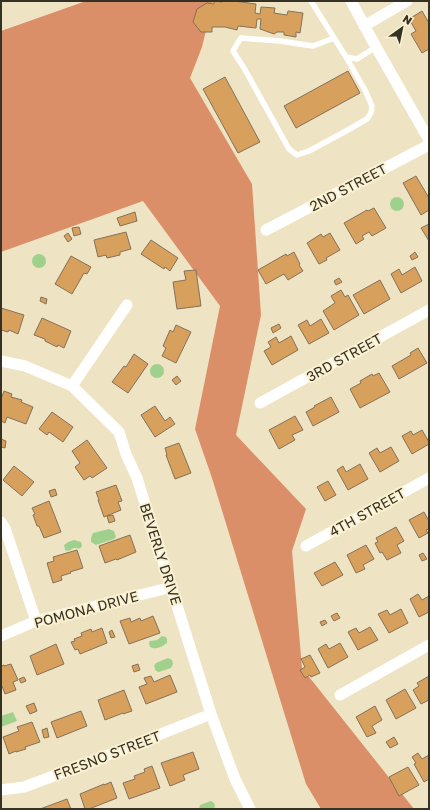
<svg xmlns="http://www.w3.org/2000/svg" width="430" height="810" viewBox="0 0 430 810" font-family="'Golos Text',sans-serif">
  <rect width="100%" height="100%" fill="#eee4c4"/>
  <path fill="#db8f68" d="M86 1H213L202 47 190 78 252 184 261 315 236 435 306 509 292 551 302 668 414 809H321L306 784 212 478 195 429 220 306 143 201 1 252V31Z"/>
  <path fill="#9fd18d" d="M390 204a7 7 0 1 1 14 0a7 7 0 1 1-14 0Z
    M32 261a7 7 0 1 1 14 0a7 7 0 1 1-14 0Z
    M150 371a7 7 0 1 1 14 0a7 7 0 1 1-14 0Z
    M109 529 114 531 116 537 114 539 96 545 91 542V538L93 533Z
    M74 540 81 542 82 546C80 550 78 548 74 548 70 550 69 552 65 550L64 545 68 542Z
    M162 636 166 637 167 639V643C161 647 157 650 150 647L149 643 150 641 157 640Z
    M168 658 172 660 173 664 171 668 159 672 156 671 154 666 156 663Z
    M13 712 17 721 1 727V716Z
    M211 801 214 803 215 806 214 809H199L200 805Z"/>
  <path fill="#d7a05d" stroke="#86715a" d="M214 1 222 2V1H234L256 4 255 13 260 14 261 7 275 8 274 13 287 15 288 11 303 13 300 33 296 32V37L284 35V32H277L274 34 260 29 261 19H257L256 28 238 26 237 30 225 27H212V32H201L193 22 197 9 207 3 214 4Z
    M422 11 429 23V49L422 53 411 34 416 31 409 19Z
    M348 71 360 93 296 128 284 106Z
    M225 77 260 142 238 153 203 89Z
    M416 176 429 198V210L421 215 403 183Z
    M374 208 386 228 372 236 369 232 362 236 364 239 356 244 344 223 367 210 368 211Z
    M135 212 137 221 120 226 117 218Z
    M429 224V241L421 228Z
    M79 227 81 234 74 236 72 228Z
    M126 232 131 249 120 252V255L107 258 106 255 98 257 94 240Z
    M68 233 72 239 68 242 64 236Z
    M330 233 340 250 326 258 327 260 319 264 307 243 321 234 323 237Z
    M151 240 178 258 170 271 165 267 164 269 141 254Z
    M294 252 300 264 299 265 303 271 288 280 284 274 266 284 258 270 286 254 287 256Z
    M415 252 418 257 412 260 410 256Z
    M71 256 91 267 87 274 84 273 72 294 55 284Z
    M415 267 422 281 401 293 391 274 399 269 402 275Z
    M196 270 201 306 177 309 173 282 186 280 184 271Z
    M339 278 342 282 336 285 334 281Z
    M380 280 390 299 364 314 353 295Z
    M341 290 345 297 348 295 359 315 334 330 323 311 335 303 331 296Z
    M41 297 47 299 46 304 40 301Z
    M1 308 24 315 18 334 9 330 8 332 1 330Z
    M42 318 71 331 64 348 58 345 57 347 45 341V339L34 335Z
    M321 319 329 333 309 344 298 325 307 320 310 326Z
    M279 324 281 328 273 333 271 328Z
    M176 325 191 332 176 363 162 356 166 348 163 346 170 330 173 332Z
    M291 336 298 350 272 365 264 351 271 347 268 342 276 337 279 343Z
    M418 348 427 363 399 379 392 366 411 355 410 353Z
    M134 354 148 364 128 393 112 382 124 366 126 367Z
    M379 373 390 392 360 408 350 389 361 383 360 381 372 374 373 376Z
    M177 376 181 381 176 385 172 380Z
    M4 391 12 394 11 397 22 400 21 402 33 407 26 424 7 417 5 423 1 421V399Z
    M331 397 339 412 313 426 306 412 315 407 314 406Z
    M155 406 165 421 170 417 175 424 155 437 141 415Z
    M52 412 73 427 63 442 49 432 47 435 39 429Z
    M295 416 303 430 292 435 295 440 279 449 269 430Z
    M422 430 429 442V444L412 454 402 436 411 431 413 435Z
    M1 439 6 441 5 448 1 447Z
    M87 440 107 468 92 478 90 476 84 480 75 467 80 463 72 451Z
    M179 443 191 473 175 479 166 455H167L165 448Z
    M391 447 399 461 380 472 369 453 377 448 380 453Z
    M360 464 368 479 348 490 337 470 343 466 346 472Z
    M14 466 34 482 22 496 3 480Z
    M328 481 336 495 325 501 317 487Z
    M116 485 122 501 118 502 121 510 104 517 98 500H99L96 492Z
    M55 489 57 495 51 497 49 491Z
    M49 501 61 532 44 538 39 526H37L33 515 35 514 32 508Z
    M424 512 429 521V529L426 530 428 533 419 538 409 520Z
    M113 515 115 521 109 523 107 516Z
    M396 527 404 541 397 545 401 553 387 560 382 552 380 553 375 543 378 542 376 538Z
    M130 535 136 552 117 560 116 559 105 563 99 546Z
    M366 545 374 559 363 565 365 569 356 573 347 555Z
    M77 550 83 568 70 572 71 573 61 576 62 580 53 583 47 563 54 561 53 557Z
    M423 553 427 559 422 561 419 555Z
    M335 562 343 575 322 586 314 573Z
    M418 594 422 600 429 596V612L419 617 410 599Z
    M401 609 408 623 389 633 378 614 387 610 390 615Z
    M337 613 340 618 334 621 331 616Z
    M153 616 160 633 129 644 120 621 130 618 131 622 140 618 141 621Z
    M325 620 327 623 322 626 320 622Z
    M370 627 378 640 358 650 348 632 356 628 359 633Z
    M102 628 107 643 80 654 78 649 75 650 71 642 75 641 74 639 82 636 81 633 91 629 92 632Z
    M112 630 115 637 111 638 109 632Z
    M340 643 348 657 328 668 318 649 326 644 329 649Z
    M56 644 64 664 37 675 30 656Z
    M310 655 320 673 311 677 310 675 305 678 300 670 305 667 301 659Z
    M11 664 18 680 13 682 16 690 5 694 2 686H1V666L4 665V666Z
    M138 664 140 670 134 672 132 666Z
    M170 675 177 692 146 704 139 687 147 684 144 678 151 676 154 682Z
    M429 676V700L421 704 413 690 419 686 417 683Z
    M24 677 26 681 21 683 19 679Z
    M405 689 416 708 396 719 386 700Z
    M124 690 132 711 123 714V713L105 720 98 700Z
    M34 703 37 711 30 714 26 706Z
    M375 706 382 720 372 726 376 733 367 737 356 717Z
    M81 711 87 726 57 738 51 722Z
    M32 722 40 742 25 747 26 749 16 752V751L9 754 3 737 19 731 17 727Z
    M47 728 49 737 44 738 42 730Z
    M394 737 398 744 390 748 386 742Z
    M193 752 199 769 183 775 185 780 170 786 161 763Z
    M418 753 422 759 429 755V779L424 782 414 764 416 763 412 757Z
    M152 766 160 788 129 799 123 783 135 779 134 776 145 772 144 769Z
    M408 767 419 785 399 796 389 777Z
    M111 782 117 798 89 809H85L80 794 104 784V785Z
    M67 799 71 809H40Z"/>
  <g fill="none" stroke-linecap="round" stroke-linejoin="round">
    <path stroke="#fff" stroke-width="5.5" d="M311 1 346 57 357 59 376 47
      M334 38 313 46 280 41 241 38 237 44 233 51 244 68 289 149 297 155 309 151 346 131 367 119 371 113 372 106 365 90 346 57"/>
    <path stroke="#fff" stroke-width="11" d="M351 1 376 47 429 140
      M364 26 407 1
      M266 230 429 145
      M1 361 25 366 72 386 119 432 126 454 137 478 211 714 235 779 250 809
      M72 386 127 305
      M260 403 429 310
      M1 522 5 528 36 621
      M306 546 429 478
      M1 636 36 621 172 587
      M340 695 429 645
      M1 790 24 787 88 763 211 714"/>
  </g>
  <g text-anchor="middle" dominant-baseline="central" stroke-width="4" stroke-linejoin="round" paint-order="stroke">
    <g font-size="14" fill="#353124" stroke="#fbf1d1">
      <text transform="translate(348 187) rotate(-28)">2ND STREET</text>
      <text transform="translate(344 357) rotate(-29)">3RD STREET</text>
      <text transform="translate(367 512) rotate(-29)">4TH STREET</text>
      <text transform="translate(161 554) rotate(72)">BEVERLY DRIVE</text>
      <text transform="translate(86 609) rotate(-15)">POMONA DRIVE</text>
      <text transform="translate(107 755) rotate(-21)">FRESNO STREET</text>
    </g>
  </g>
  <rect width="430" height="810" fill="none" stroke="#353124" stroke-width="4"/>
  <g transform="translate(402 28) rotate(33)" stroke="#fbf1d1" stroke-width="3" paint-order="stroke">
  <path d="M0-3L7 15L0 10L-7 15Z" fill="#353124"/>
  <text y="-6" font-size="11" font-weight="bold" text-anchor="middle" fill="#353124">N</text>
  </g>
</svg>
